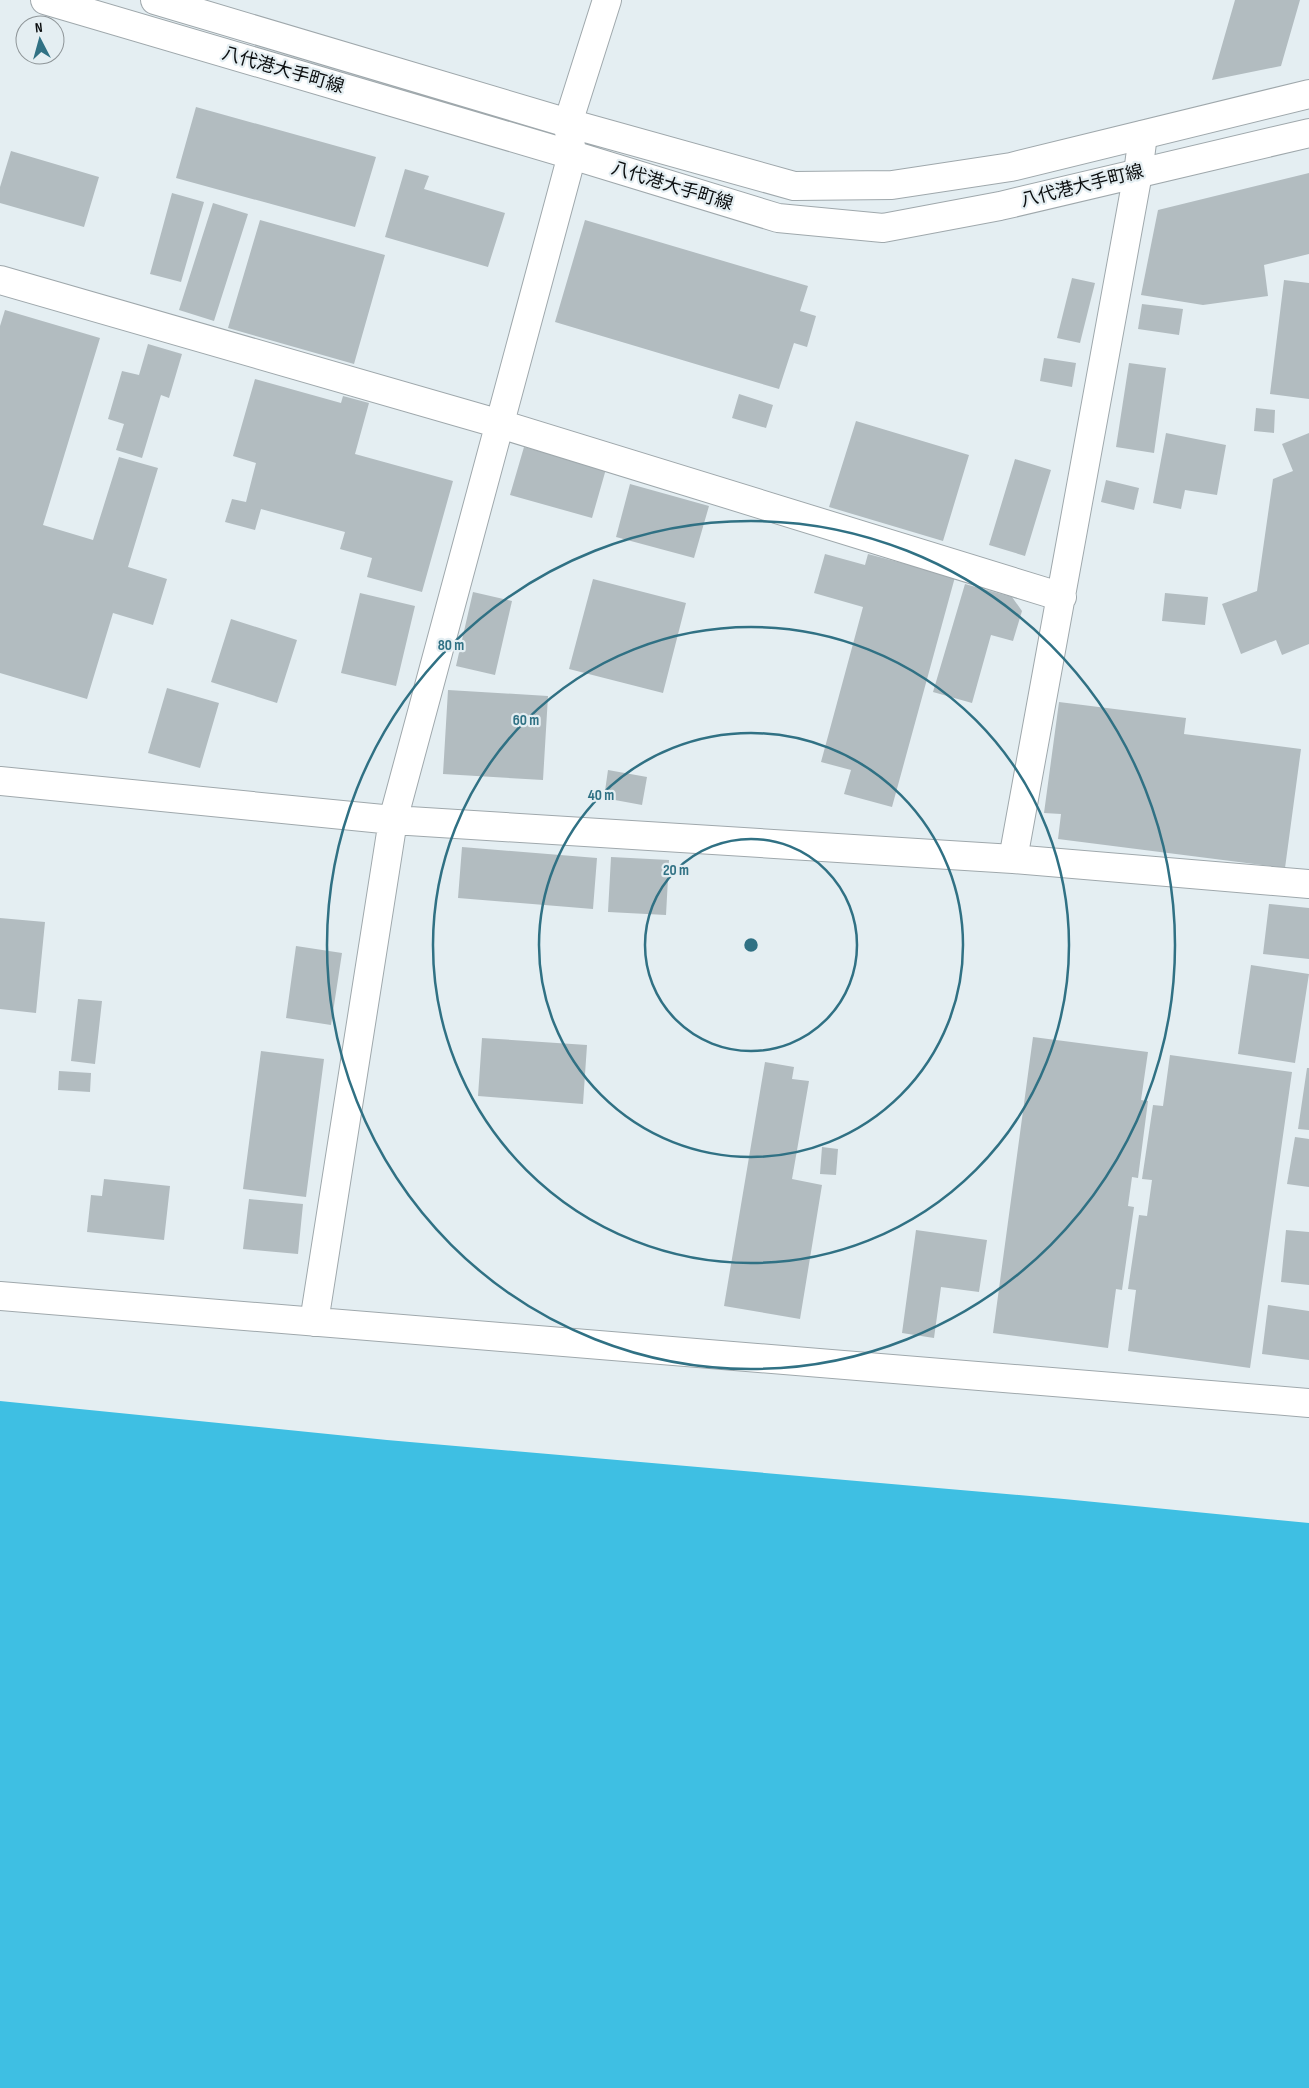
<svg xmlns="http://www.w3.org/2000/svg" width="1309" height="2088" viewBox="0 0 1309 2088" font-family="'Sofia Sans Condensed','Noto Sans JP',sans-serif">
  <rect width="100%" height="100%" fill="#e4eef2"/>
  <path fill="#3ebfe3" d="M0 1401 387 1440 1064 1499 1309 1523V2088H0Z"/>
  <path fill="#b2bcc0" d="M1235 0H1300L1281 66 1212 80Z
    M196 107 376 157 355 227 176 178Z
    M11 151 99 177 84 227 0 203V187Z
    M405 169 429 176 424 189 505 213 488 267 385 237Z
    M1309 173V254L1264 265 1268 296 1203 305 1141 295 1158 210Z
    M172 193 204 202 181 282 150 274Z
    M213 203 248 214 214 321 179 310Z
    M260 220 385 255 354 364 228 328Z
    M585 220 808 286 800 311 816 316 807 347 794 343 779 389 555 322Z
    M1072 278 1095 283 1080 343 1057 338Z
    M1284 280 1309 283V399L1270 394Z
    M1142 304 1183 309 1179 335 1138 329Z
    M5 310 100 338 43 525 93 540 119 457 158 468 128 567 167 579 153 625 113 613 87 699 0 673V326Z
    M148 344 182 354 169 398 161 395 142 458 116 450 124 424 108 419 122 371 139 375Z
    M1044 358 1076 363 1072 387 1040 381Z
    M1129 363 1166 368 1154 453 1116 447Z
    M255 379 341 403 343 396 369 403 355 454 453 481 422 592 367 577 372 558 340 549 345 532 261 509 255 530 225 522 232 499 246 502 256 463 233 456Z
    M739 394 773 405 766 428 732 418Z
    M1256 408 1275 410 1274 433 1254 431Z
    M856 421 969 455 943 541 829 507Z
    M1166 433 1226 445 1217 495 1185 490 1181 509 1153 503Z
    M1309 433V644L1282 655 1276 640 1241 654 1222 604 1257 591 1273 479 1293 471 1282 444Z
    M524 447 606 469 592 518 510 495Z
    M1015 459 1051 470 1025 556 989 545Z
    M1106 480 1139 488 1134 510 1101 502Z
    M630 484 709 506 694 558 616 537Z
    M825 554 865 565 868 554 955 577 892 807 844 794 851 770 821 762 863 607 814 593Z
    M593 579 686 603 663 693 569 669Z
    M965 584 1012 597 1022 611 1013 641 991 635 972 703 933 692Z
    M473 592 512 601 495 675 456 666Z
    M360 593 415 606 396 686 341 673Z
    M1165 593 1208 597 1205 625 1162 621Z
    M231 619 297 640 277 703 211 682Z
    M167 688 219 703 200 768 148 753Z
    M448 690 548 696 543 780 443 774Z
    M1059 702 1186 718 1184 734 1301 749 1285 868 1058 839 1061 814 1044 813Z
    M608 770 647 777 642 805 604 798Z
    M462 847 597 858 593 909 458 898Z
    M611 857 669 860 666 915 608 912Z
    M1269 904 1309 908V959L1263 954Z
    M0 918 45 922 36 1013 0 1009Z
    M296 946 342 953 331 1025 286 1018Z
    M1251 965 1309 974 1295 1063 1238 1054Z
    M78 999 102 1001 95 1064 71 1061Z
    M1033 1037 1148 1052 1141 1100 1148 1101 1138 1178 1132 1177 1128 1206 1134 1207 1122 1290 1116 1289 1108 1348 993 1333Z
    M482 1038 587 1045 583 1104 478 1096Z
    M261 1051 324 1059 306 1197 243 1189Z
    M1170 1055 1292 1072 1250 1368 1128 1351 1136 1290 1128 1289 1139 1215 1147 1216 1152 1180 1142 1179 1153 1105 1163 1106Z
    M765 1062 794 1067 792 1079 809 1081 792 1179 822 1185 800 1319 724 1306Z
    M1307 1068H1309V1130L1298 1129Z
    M59 1071 91 1073 90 1092 58 1090Z
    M1295 1137 1309 1139V1187L1287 1184Z
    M822 1147 838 1149 836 1175 820 1174Z
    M104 1179 170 1186 164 1240 87 1232 91 1195 102 1196Z
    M249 1199 303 1204 298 1254 243 1249Z
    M916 1230 987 1240 979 1292 941 1287 934 1338 902 1333Z
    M1286 1230 1309 1232V1285L1281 1282Z
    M1268 1305 1309 1311V1360L1262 1354Z"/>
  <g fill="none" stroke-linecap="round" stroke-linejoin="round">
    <g stroke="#9fa8ac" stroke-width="30">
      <path id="minor" d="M0 280 500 424 1062 597
        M0 781 393 820 1013 859 1309 884
        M1013 859 1138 173 1143 135
        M0 1296 1309 1403
        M314 1322 393 820 572 155 568 123 607 0"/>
    </g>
    <g stroke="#9fa8ac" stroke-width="30">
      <path id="secondary" d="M45 0 572 155 778 218 883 228 1000 206 1309 133
        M155 0 568 123 794 186 892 185 1011 167 1309 94"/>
    </g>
    <use href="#minor" stroke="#fff" stroke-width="28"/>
    <use href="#secondary" stroke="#fff" stroke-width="28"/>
  </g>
  <g fill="none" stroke="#307184" stroke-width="2.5">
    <circle cx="751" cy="945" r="106"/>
    <circle cx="751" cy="945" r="212"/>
    <circle cx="751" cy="945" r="318"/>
    <circle cx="751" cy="945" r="424"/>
  </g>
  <g text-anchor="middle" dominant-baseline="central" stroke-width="4.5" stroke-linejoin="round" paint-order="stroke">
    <g font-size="18" fill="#0c0f10" stroke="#e4eef2">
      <text transform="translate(283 70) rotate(16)">八代港大手町線</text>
      <text transform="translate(672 186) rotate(17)">八代港大手町線</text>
      <text transform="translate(1082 186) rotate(-14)">八代港大手町線</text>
    </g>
  </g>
  <circle cx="751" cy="945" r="8" fill="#307184" stroke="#e4eef2" stroke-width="2.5"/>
  <g font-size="15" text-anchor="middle" font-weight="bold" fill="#307184" stroke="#e4eef2" stroke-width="4.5" stroke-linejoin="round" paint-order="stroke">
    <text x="451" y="650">80 m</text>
    <text x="526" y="725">60 m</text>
    <text x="601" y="800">40 m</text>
    <text x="676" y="875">20 m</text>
  </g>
  <g transform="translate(40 40) rotate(354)"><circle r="24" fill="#e4eef2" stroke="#8e9598"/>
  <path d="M0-4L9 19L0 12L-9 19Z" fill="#307184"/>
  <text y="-8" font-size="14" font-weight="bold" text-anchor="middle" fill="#0c0f10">N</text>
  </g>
</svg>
